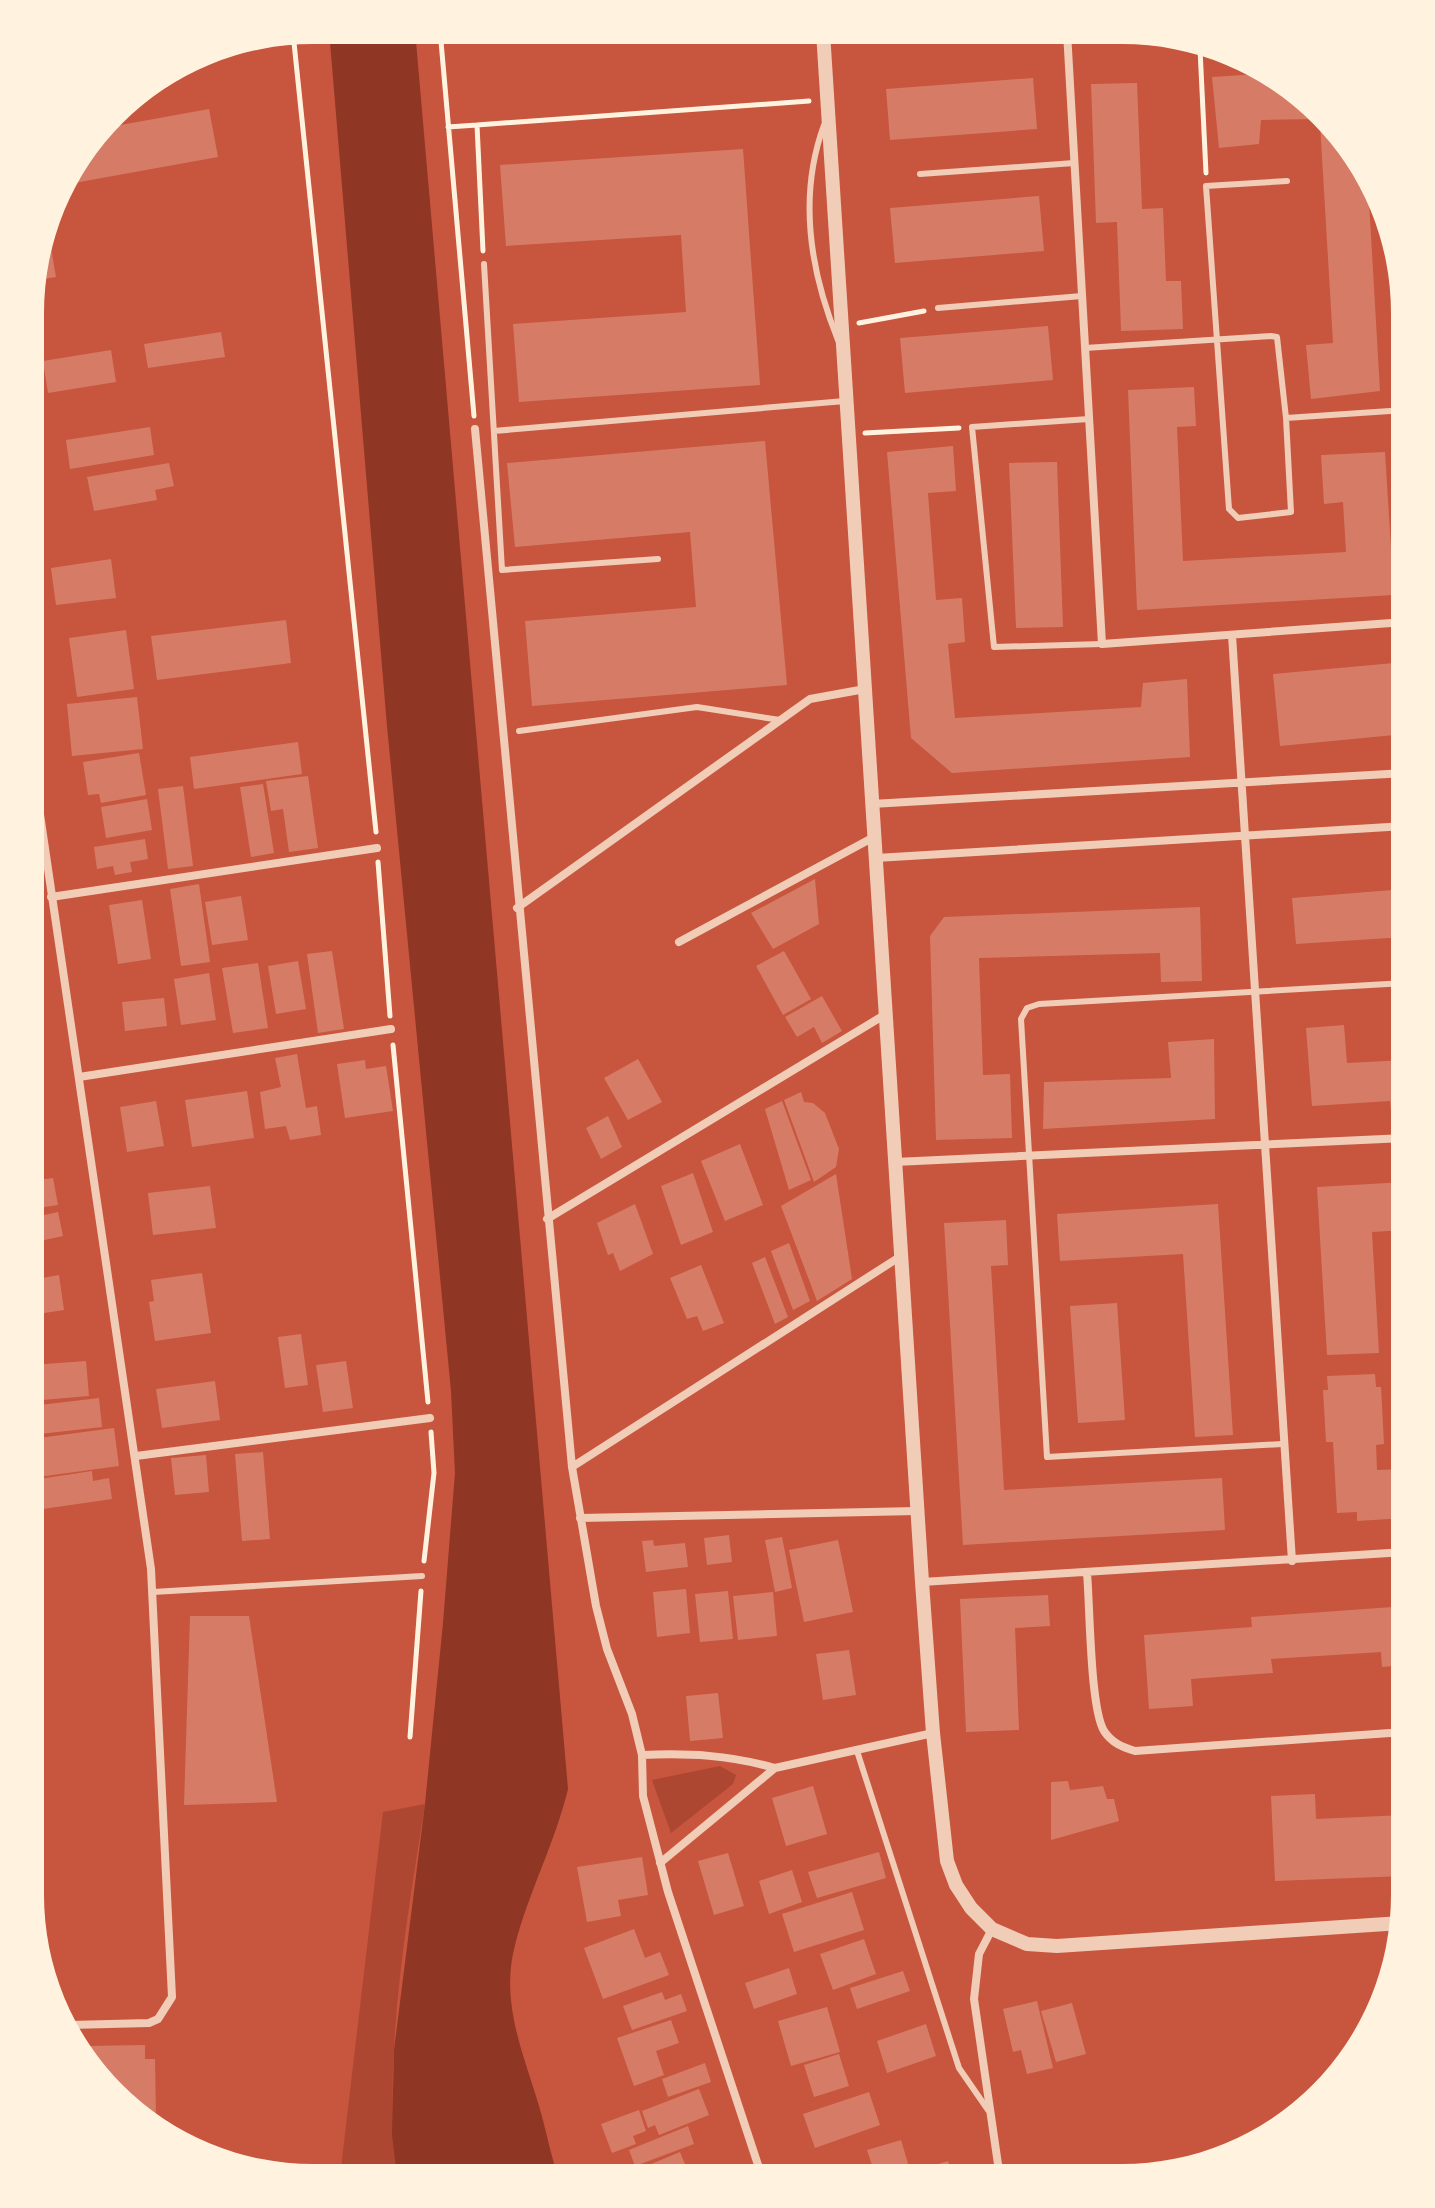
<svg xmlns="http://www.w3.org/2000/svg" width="1435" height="2208" viewBox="0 0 1435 2208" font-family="'Golos Text',sans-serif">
  <rect width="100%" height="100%" fill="#c8553d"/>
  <path fill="#ae4732" d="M720 1766 736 1775 733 1784 671 1833 652 1780Z
    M425 1804C406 1926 383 2052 397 2176H340L383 1812Z"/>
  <path fill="#8f3625" d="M329 30H415L568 1789C555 1843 529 1891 515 1945 500 2002 523 2052 539 2106 546 2129 550 2153 558 2176H397L392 2135 394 2050 425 1804 443 1623 455 1473 451 1391 387 726Z"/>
  <path fill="#d67c66" d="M1259 74 1294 88 1317 119 1261 120 1259 144 1219 148 1212 77Z
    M1033 78 1037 129 890 140 886 89Z
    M1137 83 1142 209 1163 208 1166 281H1181L1183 329 1121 331 1117 222 1096 223 1091 84Z
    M209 109 218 157 63 185 68 172 104 128Z
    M1320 123 1368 184 1380 391 1311 399 1306 345 1333 343Z
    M743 149 760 385 519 402 513 324 686 312 681 235 506 246 500 165Z
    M1039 196 1044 251 895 263 890 208Z
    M48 230 56 277 32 281V276Z
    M1048 326 1053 380 905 393 900 338Z
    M221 332 225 357 148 368 144 344Z
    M111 350 116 382 48 393 43 361Z
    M1194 387 1196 426 1177 427 1183 561 1346 552 1343 502 1324 504 1321 455 1385 452 1394 595 1137 610 1128 390Z
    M150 427 154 455 70 469 66 440Z
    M765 441 787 685 532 706 525 621 696 607 690 532 515 547 507 463Z
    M953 446 956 491 928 493 936 600 962 598 965 642 948 644 955 718 1141 707 1143 683 1187 679 1190 757 952 773 911 738 887 452Z
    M1057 462 1063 627 1016 628 1009 463Z
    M169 463 174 486 155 490 157 500 94 511 87 477Z
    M111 559 116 598 56 605 51 568Z
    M286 620 291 663 157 680 151 636Z
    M126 630 134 689 77 697 69 638Z
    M1405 662V734L1280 746 1273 674Z
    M137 697 143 749 72 756 67 704Z
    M298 742 302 774 194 789 190 757Z
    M139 753 146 795 101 803 99 794 88 795 83 762Z
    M308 776 318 848 289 852 283 809 271 811 266 781Z
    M263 784 274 853 251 857 240 787Z
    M183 786 193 866 168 869 158 789Z
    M147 799 152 830 106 838 101 807Z
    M145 839 148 859 130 862 132 872 115 875 113 866 97 869 94 847Z
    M36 857 39 877 32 879V858Z
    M815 879 819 924 773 949 751 913Z
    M199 884 210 962 181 966 170 889Z
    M1405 889V937L1296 944 1292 898Z
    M241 896 248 940 212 945 205 902Z
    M142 900 151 959 118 964 109 905Z
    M1200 907 1202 981 1161 982 1160 953 979 958 983 1075 1010 1074 1012 1138 936 1140 930 936 944 917Z
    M32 916H35L41 955 31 956Z
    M332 951 344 1029 318 1033 307 954Z
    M784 951 811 999 783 1015 756 966Z
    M298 961 306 1009 276 1014 268 966Z
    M258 963 268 1028 233 1033 222 968Z
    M209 973 216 1020 181 1025 174 979Z
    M36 992 43 1034 31 1036V993Z
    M822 996 842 1031 822 1043 814 1027 797 1037 785 1017Z
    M164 998 167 1026 125 1031 122 1002Z
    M1344 1025 1347 1063 1405 1060V1110L1391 1112 1390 1101 1312 1106 1306 1028Z
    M1214 1039 1215 1119 1043 1129 1044 1082 1171 1078 1168 1042Z
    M297 1054 306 1108 317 1106 321 1135 290 1140 286 1126 265 1129 260 1092 281 1087 275 1058Z
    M638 1059 662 1102 628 1120 604 1078Z
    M365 1060 366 1069 386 1066 393 1111 345 1118 337 1064Z
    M247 1091 254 1138 192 1147 185 1100Z
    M801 1092 804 1102 813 1103 825 1113 839 1149 836 1167 814 1182 784 1100Z
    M156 1101 164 1146 127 1152 120 1107Z
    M782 1101 811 1180 789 1190 765 1109Z
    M39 1112 44 1142 31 1144V1113Z
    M608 1116 622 1147 601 1159 586 1128Z
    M740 1144 763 1205 725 1221 701 1161Z
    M693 1173 713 1232 681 1245 661 1186Z
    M836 1174 852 1279 817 1301 781 1206Z
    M53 1178 58 1205 31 1209V1181Z
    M1405 1182V1230L1372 1232 1379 1353 1327 1355 1317 1187Z
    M210 1186 216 1228 153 1235 148 1193Z
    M635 1204 653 1254 620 1271 613 1253 608 1255 597 1223Z
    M1218 1204 1233 1435 1195 1437 1183 1254 1060 1261 1057 1214Z
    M58 1212 63 1236 31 1243V1218Z
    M1006 1220 1008 1265 991 1266 1004 1490 1222 1478 1225 1530 963 1545 944 1223Z
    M789 1243 810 1301 793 1310 771 1251Z
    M765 1257 788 1317 775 1324 752 1263Z
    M701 1265 724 1323 703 1331 697 1316 687 1319 670 1278Z
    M202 1273 211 1333 155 1341 149 1302 154 1301 151 1280Z
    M59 1275 64 1310 31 1315V1280Z
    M1117 1303 1125 1420 1078 1423 1070 1306Z
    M301 1334 308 1385 285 1388 278 1337Z
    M86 1361 89 1396 31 1401V1365Z
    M346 1361 353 1408 323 1412 316 1365Z
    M1375 1374 1376 1387H1381L1384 1444 1376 1445 1377 1470 1405 1469V1518L1357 1521V1512L1337 1513 1333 1442H1326L1323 1390H1328L1327 1376Z
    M215 1381 220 1420 162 1428 156 1389Z
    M99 1398 102 1427 31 1435V1406Z
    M114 1428 119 1466 31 1478V1439Z
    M263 1452 270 1539 242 1541 235 1454Z
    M206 1455 209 1492 175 1495 171 1458Z
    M92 1471 93 1481 109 1478 112 1499 43 1509 39 1479Z
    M729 1535 732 1562 707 1565 704 1538Z
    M782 1537 792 1588 775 1592 765 1540Z
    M653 1540 654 1546 685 1543 688 1567 646 1572 642 1541Z
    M838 1540 853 1612 804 1622 789 1550Z
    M686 1589 690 1633 657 1637 653 1592Z
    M728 1591 733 1639 700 1642 695 1594Z
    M773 1592 777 1636 738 1640 733 1596Z
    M1048 1595 1050 1626 1015 1628 1019 1730 966 1732 960 1599Z
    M1393 1607 1394 1620H1404V1665L1382 1667 1381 1652 1271 1659 1273 1673 1191 1679 1193 1706 1149 1709 1144 1635 1252 1627 1251 1617Z
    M190 1616H249L277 1802 184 1805Z
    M849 1650 856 1695 823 1700 816 1654Z
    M718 1693 723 1738 690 1741 686 1696Z
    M1068 1781 1070 1790 1103 1786 1107 1799H1114L1119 1821 1051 1840V1782Z
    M813 1786 827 1834 786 1846 772 1798Z
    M1315 1794 1316 1819 1404 1815V1876L1275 1881 1271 1796Z
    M879 1852 886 1878 817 1898 808 1872Z
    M728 1853 744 1906 714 1915 698 1861Z
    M642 1857 648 1895 618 1900 621 1916 587 1922 577 1867Z
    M792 1870 802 1902 769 1914 759 1881Z
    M852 1892 864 1930 794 1952 782 1914Z
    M634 1929 645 1958 660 1952 669 1975 603 1999 584 1948Z
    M864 1939 876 1974 833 1990 820 1954Z
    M789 1968 797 1994 754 2009 745 1983Z
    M903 1971 910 1991 857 2009 850 1988Z
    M662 1992 665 2000 681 1994 687 2011 632 2030 623 2006Z
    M1037 2001 1053 2068 1027 2074 1021 2050 1013 2052 1003 2009Z
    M1072 2003 1086 2054 1056 2062 1041 2011Z
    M827 2007 840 2052 791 2066 778 2021Z
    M671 2020 679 2043 656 2051 664 2075 634 2086 617 2038Z
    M926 2024 936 2056 887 2073 877 2041Z
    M145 2045V2059H155L156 2119H141L85 2046Z
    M839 2054 849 2086 814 2097 804 2065Z
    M705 2063 711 2082 668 2097 662 2079Z
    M699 2089 709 2115 659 2135 655 2125 648 2128 642 2111Z
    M869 2092 880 2125 815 2148 803 2114Z
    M639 2110 646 2131 633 2136 636 2144 612 2153 601 2124Z
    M688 2126 694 2144 635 2166 629 2150Z
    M901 2140 912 2177H876L867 2150Z
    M680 2152 687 2169 666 2177H640L637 2170Z
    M948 2161 953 2178 917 2177 915 2171Z
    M863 2164 867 2177H830L829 2175Z"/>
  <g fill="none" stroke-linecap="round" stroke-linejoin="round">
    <path stroke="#fff3e0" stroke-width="5" d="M440 30 474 416
      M293 33 376 832
      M1200 49 1206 173
      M448 127 477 125
      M483 251 477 125 809 101
      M859 323 924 311
      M865 433 959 428
      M378 862 390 1016
      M393 1045 428 1402
      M424 1561 434 1473 431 1432
      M410 1737 421 1591"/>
    <path stroke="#f1ccb7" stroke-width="6" d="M824 125C798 196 810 271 838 340
      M920 174 1074 163
      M484 264 502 570 658 559
      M938 308 1082 296
      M1085 348 1271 336 1277 337 1286 418 1291 512 1238 518 1229 509 1206 186 1287 181
      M1286 418 1405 410
      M1089 419 972 427 994 647 1102 644
      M494 431 845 401
      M519 731 697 707 780 720
      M1282 1444 1047 1457 1021 1019 1027 1008 1039 1004 1405 983
      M153 1592 422 1576
      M857 1751 959 2068 988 2110"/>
    <path stroke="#f1ccb7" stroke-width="8" d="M1067 32 1102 644 1405 622
      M823 38 937 32
      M475 429 572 1467 596 1606 607 1649 632 1714 642 1755 643 1796 668 1892 762 2177
      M1232 635 1292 1561
      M32 760 151 1569 172 1997 158 2019 149 2023 69 2025
      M872 804 1405 773
      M876 858 1405 826
      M51 897 377 848
      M517 908 810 699 865 689
      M679 942 874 837
      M79 1077 391 1029
      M895 1162 1405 1138
      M547 1219 886 1014
      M136 1456 430 1418
      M572 1467 901 1256
      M580 1518 917 1511
      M1087 1573C1090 1606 1090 1708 1104 1731 1112 1743 1122 1747 1135 1751L1404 1732
      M922 1582 1405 1552
      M642 1755C689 1753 729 1755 775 1768
      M660 1863 775 1768 933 1733
      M992 1929 979 1954 974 1999 1000 2178"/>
    <path stroke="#f1ccb7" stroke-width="14" d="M823 32 922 1582 933 1733 947 1861 956 1885 971 1908 992 1929 1027 1944 1057 1946 1401 1923"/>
  </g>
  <path d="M0 0H1435V2208H0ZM313 44H1122A269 269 0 0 1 1391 313V1895A269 269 0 0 1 1122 2164H313A269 269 0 0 1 44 1895V313A269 269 0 0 1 313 44Z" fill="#fff3e0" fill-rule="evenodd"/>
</svg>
